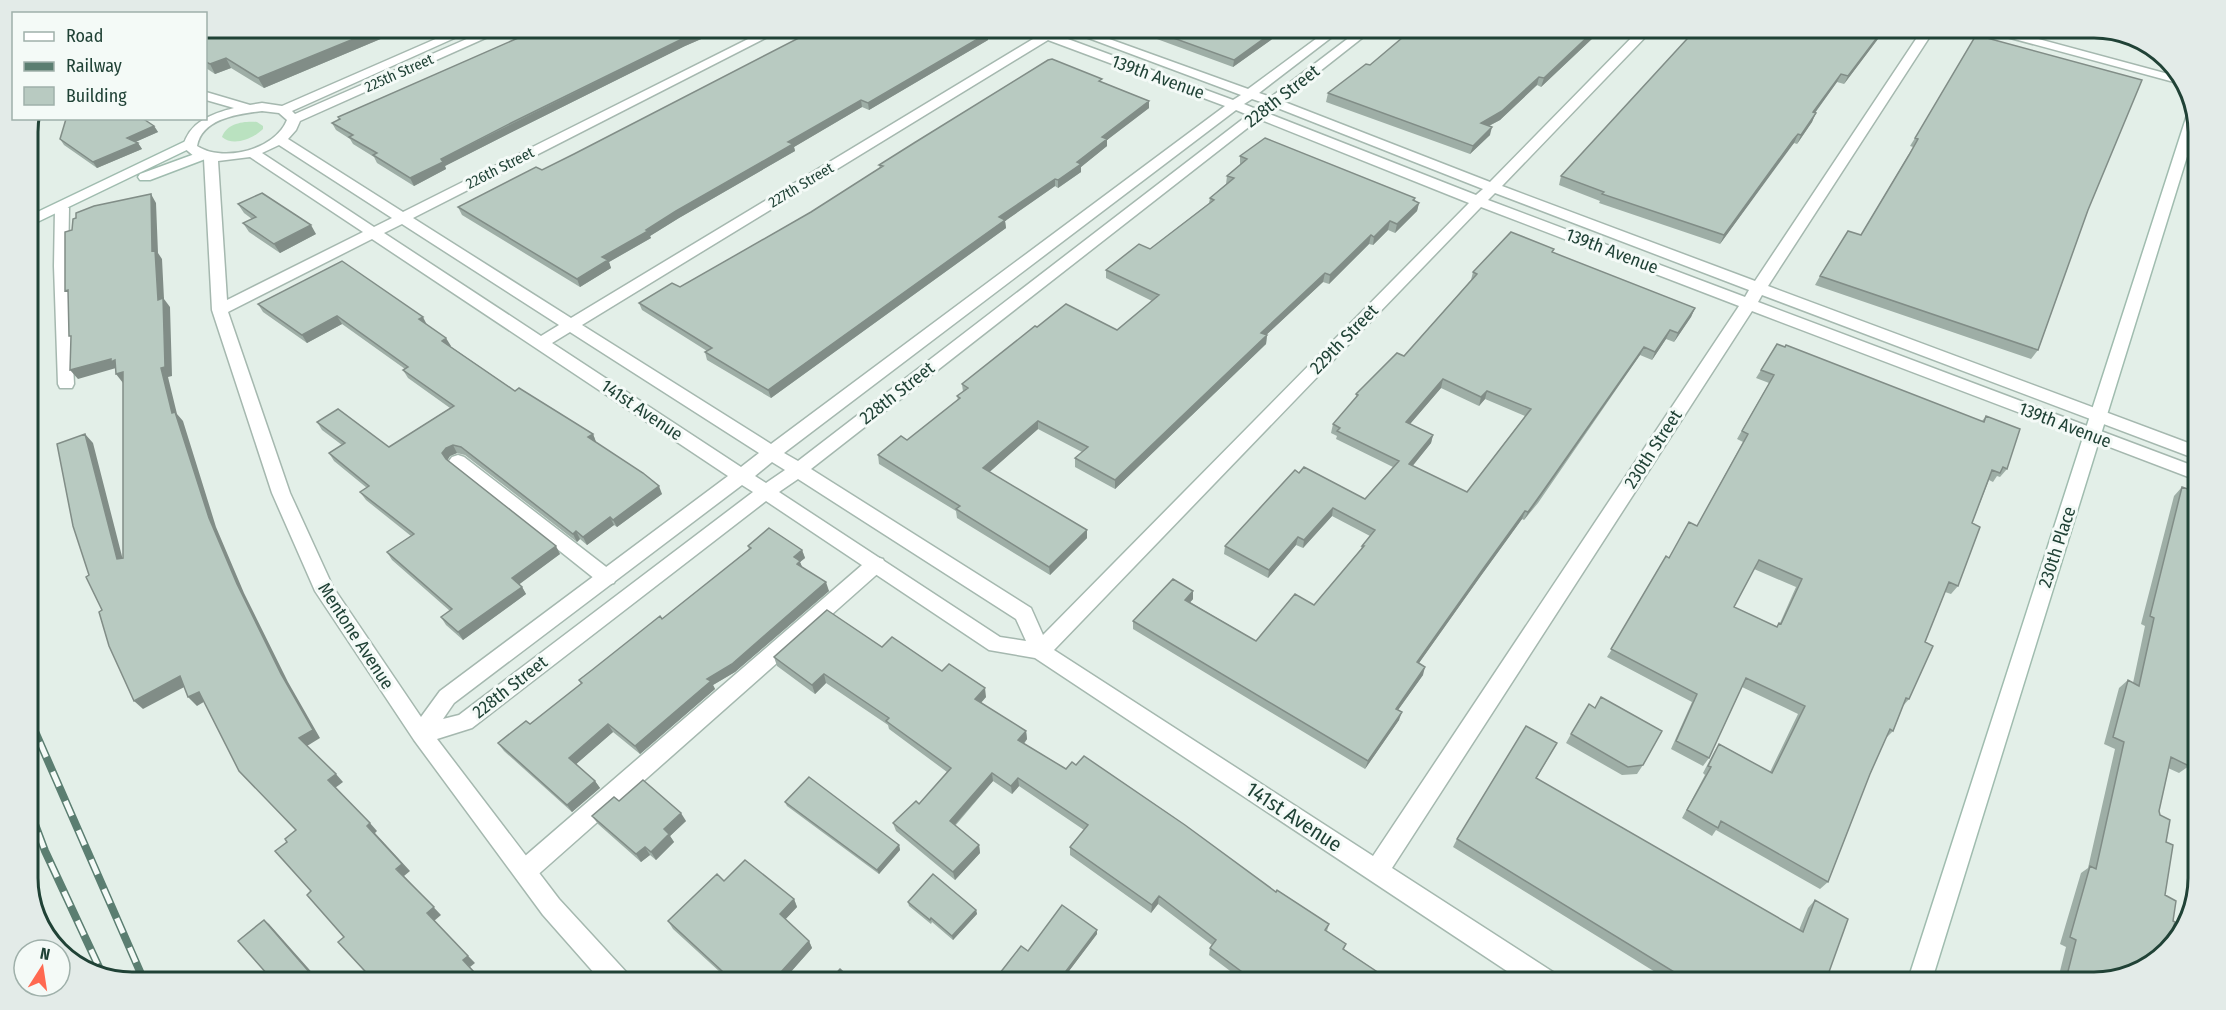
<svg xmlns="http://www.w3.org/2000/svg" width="2226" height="1010" viewBox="0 0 2226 1010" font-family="'Fira Sans Condensed',sans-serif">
  <rect width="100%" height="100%" fill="#e3efe8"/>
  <path fill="#bae2c0" d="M257 122 263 126V129C253 139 233 147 222 137 227 123 244 121 257 122Z"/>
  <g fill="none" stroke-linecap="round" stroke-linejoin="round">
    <g stroke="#a5b8af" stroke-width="3">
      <path id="lane" d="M62 204 69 208 68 266 74 384 72 388H60L58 384 54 266 55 208Z
        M458 455 464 457 614 573 616 578 614 583 607 585 600 583 452 465 449 461 452 457Z
        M876 557 883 559 885 564 883 569 533 879 525 882 517 879 514 871 517 863 869 559Z"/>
    </g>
    <g stroke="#a5b8af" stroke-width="3">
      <path id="street" d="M463 27H479L292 111 295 114 494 27H510L300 121 296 130 288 139 403 212 772 27H787L413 218 571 318 1038 36 1018 27H1035L1046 31 1055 28 1059 29 1061 31 1057 35 1233 100 1241 95 1059 27H1076L1248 89 1332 27H1345L1259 93 1271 97 1363 27H1376L1282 101 1490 182 1642 27H1655L1502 186 1755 281 1924 27H1936L1768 286 2199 447V460L1762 295 1758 302 2199 468V481L1752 311 1392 868 1556 974 1559 983H1525L1035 658 989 650 766 501 472 728 437 739 559 899 628 974 631 983H603L543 915 414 740 315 591 272 493 212 310 204 159 195 157 183 147C189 122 211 114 234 108L206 100V92L250 105 262 103 282 106ZM1048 40 1225 106 771 444 582 325ZM1252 99 1264 103 1256 109 1244 104ZM1275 107 1483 189 1476 195 1267 113ZM1236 110 1248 115 798 461 784 453ZM262 111 279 113 287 120C275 150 223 163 197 146 202 118 239 114 262 111ZM1259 119 1469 203 1043 635 1031 608 811 469ZM279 145 392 218 374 227 262 153ZM250 157 363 232 227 300 218 161ZM1495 193 1749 290 1745 297 1488 200ZM1481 207 1739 306 1373 856 1054 650ZM402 224 559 325 541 336 384 233ZM372 239 728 476 440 691 421 717 333 587 290 493 228 312ZM570 332 759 453 741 467 552 343ZM772 462 785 470 766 483 755 476ZM798 479 1016 619 1026 641 1000 637 779 492ZM742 485 753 492 459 715 443 719 454 703Z
        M1975 27H1994L2183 78 2185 85 1977 29Z"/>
    </g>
    <g stroke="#a0bcaf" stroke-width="3">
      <path id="secondary" d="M2193 108 2198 121 1931 983H1907L2188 112Z
        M190 139 197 143 195 146 27 227V217Z
        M203 151 210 155 208 158 150 180H140L138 177 140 174Z"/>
    </g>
    <use href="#lane" fill="#fff" fill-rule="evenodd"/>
    <use href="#street" fill="#fff" fill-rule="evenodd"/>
    <use href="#secondary" fill="#fff" fill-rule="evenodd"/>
    <g stroke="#5b7e71" stroke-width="8">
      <path id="rail" d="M27 713 145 983
        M27 803 45 851 104 978"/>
    </g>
    <use href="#rail" stroke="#f4faf7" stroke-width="5" stroke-dasharray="16" stroke-linecap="butt"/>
  </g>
  <path fill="#9eaea6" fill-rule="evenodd" d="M206 27H409L264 88 231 68 215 74 206 68Z
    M543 27H729L685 46 514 131 445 166 446 169 414 186 377 163 374 157 353 144 350 139 336 130 332 123 339 119 338 117Z
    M1127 27H1289L1233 67 1127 28Z
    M1598 27 1595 36 1541 87 1537 85 1500 120 1489 126 1490 135 1470 154 1326 102 1328 93 1370 65Z
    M1698 27H1887L1844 84 1837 82 1815 113 1812 122 1797 144 1794 143 1789 148 1720 244 1599 203 1600 201 1559 185 1561 176Z
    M2087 27H2095L2135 35 2148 46 2110 36 2111 33Z
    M988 33V40L869 110 862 107 794 147 795 151 679 218 650 236 651 238 609 262 611 268 580 287 462 215 458 207 542 170Z
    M1102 82 1149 101V108L1107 140V146L1081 167V172L1058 188 1055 186 1005 221 1006 228 771 398 707 360 705 352 707 351 642 310 639 303 680 287 811 212 880 168 879 165Z
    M154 126 158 132 135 142 138 143 142 149 97 168 64 145 60 139Z
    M1915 138 2088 210 2038 350 2031 359 1815 285 1820 276 1861 235 1913 147 1910 146Z
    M1240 156 1415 198V201L1419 203 1417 211 1395 233 1388 230 1373 245 1369 244 1329 284 1323 282 1266 335H1267L1266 344 1115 489 1075 467V458L1082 452 1038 429 989 472 1087 538 1050 575 957 518 956 511 879 464 878 455 907 440 958 400 957 396 963 392 962 384 1037 327 1117 330 1152 301 1106 278V270L1150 249 1209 203 1210 198 1226 184 1227 176 1240 165Z
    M238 204 316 234 280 253 249 232 243 223 252 219 244 213Z
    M1553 253 1695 308 1691 317 1674 342 1666 339 1652 360 1640 355 1538 503 1524 520 1522 519 1480 577 1419 663 1423 675 1398 710 1399 720 1365 769 1133 629V621L1193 591V599L1190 602 1256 641 1314 605 1361 549 1362 546 1370 536 1332 516 1303 548 1296 545 1268 578 1224 554 1225 546 1299 473 1365 499 1393 467 1336 439 1337 436 1331 433 1333 424 1356 398V394L1404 356 1471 280 1473 272ZM1441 388 1479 406 1485 399 1525 416 1467 492 1412 466 1431 443 1433 435 1410 424Z
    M258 304 427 325 450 346 515 391 593 434 596 442 662 494 617 527 614 525 587 545 580 539 577 542 465 455 457 453 450 456 447 460 560 554 519 584 522 587 526 594 463 640 446 625 441 617 450 611 392 560 387 552 411 536 366 500 360 492 367 488 334 461 329 453 342 445 322 430 317 422 389 447 450 408 408 378 403 370 405 369 342 324 307 343 263 312Z
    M1761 370 1982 421 1986 416 2007 469 2000 477 1997 476 1993 482 1989 480 1972 523 1958 586 1951 594 1945 592 1925 642 1909 699 1903 706 1893 731 1886 738 1870 774 1828 882 1820 889 1716 830 1712 836 1682 818 1705 775 1703 773 1714 752 1719 744 1770 772 1798 714 1742 687 1709 758 1703 766 1671 749 1692 702 1607 657 1669 558 1697 526 1743 442 1737 439 1769 383 1756 378ZM1754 569 1796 587 1780 623 1776 627 1734 607Z
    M2199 390V428L2189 425Z
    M2182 487 2199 493V754L2192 750 2189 766 2179 773 2168 768 2159 811 2166 842 2152 966 2095 983H2057L2066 947 2060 944 2081 873 2088 868 2115 749 2104 744 2119 688 2128 680 2133 683 2145 626 2141 624 2174 496Z
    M748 546 802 550 805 558 800 562 802 567 829 591 735 672 713 685 715 689 640 754 613 732 576 764 595 781 600 788 572 812 504 751 498 743 530 724 581 684 579 680 662 619 749 550Z
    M882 647 942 671 986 697 981 703 1026 731 1027 739 1024 744 1066 769 1329 924 1327 931 1346 944 1344 949 1394 983H1246L1209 955 1210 948 1212 945 1158 904 1151 913 1070 855V847L1084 830 1019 786 1012 794 993 781 955 826 979 845 980 853 955 880 896 831 893 823 919 804 947 772 889 729 888 725 826 683 815 694 777 666 774 657Z
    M1571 734 1643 765 1637 774 1622 775 1566 743Z
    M1552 752 1536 779 1799 930 1808 908 1815 900 1825 983H1673L1453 847 1457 839Z
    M619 801 686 821 670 836 674 842 656 860 650 855 641 862 598 824 592 816Z
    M785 802 899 845 900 850 879 874 787 806Z
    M724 881 794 899 797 907 785 919 809 941 812 948 781 983H732L673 929 668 921Z
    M908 902 976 910 977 914 953 940 932 922 931 924 909 906Z
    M1097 934 1065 976 1074 983H1008L1001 977 1000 973 1028 951Z"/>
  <path fill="#818d87" d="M383 27H409L264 88 258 78Z
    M710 27H729L685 46 514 131 445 166 446 169 414 186 410 178 441 159 682 39Z
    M1280 27H1289L1233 67 1234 60Z
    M1598 27 1595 36 1541 87 1544 78Z
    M1885 27H1887L1844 84 1848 76Z
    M988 33V40L869 110 868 103Z
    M226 58 231 68 215 74 210 64Z
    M1841 74 1837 82 1809 121 1813 112Z
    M1539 77 1537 85 1500 120 1479 131 1481 123Z
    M861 100 862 107 794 147 795 151 679 218 650 236 651 238 609 262 611 268 580 287 577 279 602 257 788 142Z
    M1149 101V108L1107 140V146L1081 167V172L1058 188V180L1077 162 1102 137Z
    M1816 113 1812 122 1797 144 1801 135Z
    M154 126 158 132 131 144 127 138Z
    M1492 127 1490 135 1470 154 1473 146Z
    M1798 134 1794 143 1720 244 1724 235Z
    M138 143 142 149 97 168 93 162Z
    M1055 179V186L1005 221 1006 228 771 398 768 390 999 217Z
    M151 194 156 203 158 253 162 259 164 299 170 307 172 376 168 377 177 414 183 421 216 527 244 593 288 682 320 738 307 746 299 738 281 674 237 584 209 518 172 413 161 368 158 300 152 251Z
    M1419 203 1417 211 1395 233 1397 224Z
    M1390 221 1388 230 1373 245 1374 237Z
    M311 225 316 234 280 253 274 244Z
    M1371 235 1369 244 1329 284 1330 275Z
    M1325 273 1323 282 1264 337 1261 333Z
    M1695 308 1691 317 1674 342 1678 333Z
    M337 316 342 324 307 343 302 335Z
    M423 317 427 325 419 319Z
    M1670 330 1666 339 1652 360 1655 352Z
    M1267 335 1266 344 1115 489V480Z
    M446 338 451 346 446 349 442 341Z
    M1644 347 1640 355 1524 520 1528 512Z
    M111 359 115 360 116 368 78 379 70 370Z
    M123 372V383L116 374Z
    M1443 379 1441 388 1404 431 1406 422Z
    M1487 391 1485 399 1479 406 1481 397Z
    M1038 421V429L984 477 983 468Z
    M85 434 93 443 125 568 117 559Z
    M593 434 596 442 592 445 588 437Z
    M1433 435 1431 443 1407 473 1409 464Z
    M453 445 457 453 450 456 447 461 442 453 446 448Z
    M659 486 662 494 617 527 613 520Z
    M1333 508 1332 516 1303 548 1304 540Z
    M1525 511 1522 519 1480 577 1414 670 1417 662 1483 569Z
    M610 517 614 525 587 545 583 537Z
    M1087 530V538L1050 575 1049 567Z
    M576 531 580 539 577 542 573 534Z
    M1298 537 1296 545 1268 578 1269 570Z
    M556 546 560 554 517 586 512 578Z
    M802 550 805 558 800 562 803 569 800 572 794 557Z
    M826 582 829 591 735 672 713 685 715 689 640 754 635 746 707 679Z
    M522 587 526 594 463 640 458 632Z
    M1193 591V599L1185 608V600Z
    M1425 667 1423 675 1393 717 1396 709Z
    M824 674 826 683 815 694 812 685Z
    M180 676 188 685 143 709 134 701Z
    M985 688 986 697 976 708 975 699Z
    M199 692 207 700 197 706 188 697Z
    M1402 712 1399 720 1365 769 1368 761Z
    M608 724 613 732 574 766 569 758Z
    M1026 731 1027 739 1019 749 1018 740Z
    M992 773 993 781 951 829 950 821Z
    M336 774 343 782 335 788 328 780Z
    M1018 778 1019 786 1012 794 1011 786Z
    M595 781 600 788 572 812 567 805Z
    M681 813 686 821 670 836 674 842 656 860 651 852 664 829Z
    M370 823 377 831 375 833 410 871 404 876 441 915 434 921 475 963 470 967 485 983 463 960 427 913 367 826Z
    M899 845 900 850 879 874 877 870Z
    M979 845 980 853 955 880 953 872Z
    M645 847 650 855 641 862 636 854Z
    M1159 896 1158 904 1151 913 1152 905Z
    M794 899 797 907 783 922 780 914Z
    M976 910 977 914 953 940 952 936Z
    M264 920 269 924 316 977 310 982 311 983H309Z
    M1097 930V934L1063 979V975Z
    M809 941 812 948 781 983H771Z"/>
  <path fill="#b8cac1" stroke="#818d87" stroke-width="1.5" fill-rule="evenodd" d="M206 27H383L258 78 226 58 210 64 206 62Z
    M543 27H710L682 39 511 123 441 159 443 162 410 178 373 155 377 153 349 137 353 135 332 123 340 119 338 117Z
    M820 27H973L988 33 868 103 861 100 788 142 793 144 676 211 646 230 648 231 602 257 608 260 577 279 458 207 536 167 542 170 574 154Z
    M1143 27H1280L1234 60Z
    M1415 27H1598L1544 78 1539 77 1502 111 1481 123 1492 127 1473 146 1328 93 1366 64 1370 65Z
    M1698 27H1885L1848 76 1841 74 1813 112 1816 113 1801 135 1798 134 1793 140 1724 235 1602 194 1604 192 1561 176Z
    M1976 35 2142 80 2088 210 2038 350 1820 276 1848 231 1861 235 1909 155 1918 139 1915 138Z
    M1052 59 1102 79 1099 81 1149 101 1102 137 1107 139 1077 162 1081 164 1058 180 1055 179 999 217 1005 220 768 390 705 352 712 348 639 303 672 283 680 287 811 212 883 166 879 165 914 143 1048 60Z
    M67 118H142L154 126 127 138 138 143 93 162 60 139 66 119Z
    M1265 138 1415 198 1413 200 1419 203 1397 224 1390 221 1374 237 1371 235 1330 275 1325 273 1261 333 1267 335 1115 480 1075 458 1088 447 1038 421 983 468 1087 530 1049 567 956 509 960 506 878 455 901 436 907 440 960 398 957 396 968 388 962 384 1035 326 1037 327 1066 304 1117 330 1159 295 1106 270 1139 244 1150 249 1214 200 1210 198 1234 178 1227 176 1247 159 1240 156Z
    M262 193 311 225 274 244 243 223 256 217 238 204Z
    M151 194 152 251 155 250 158 300 163 298 165 367 161 368 172 413 175 412 209 518 237 584 281 674 313 730 299 738 336 774 328 780 370 823 367 826 402 864 396 869 434 907 427 913 468 956 463 960 484 983H376L338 942 344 937 307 895 311 891 275 851 287 842 285 839 296 830 239 771 199 692 188 697 180 676 134 701 109 646 99 612 102 610 86 577 89 575 73 526 57 444 85 434 117 559 123 558V372L116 374 115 360 111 362V359L70 370 71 336H69L68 290 65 291V232L72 230 73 219 76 218V213L94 206Z
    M1511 232 1554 249 1552 252 1695 308 1678 333 1670 330 1655 352 1644 347 1541 494 1528 512 1525 511 1483 569 1417 662 1425 667 1396 709 1402 712 1368 761 1133 621 1173 579 1193 591 1185 600 1256 641 1295 594 1314 605 1364 546H1362L1375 530 1333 508 1304 540 1298 537 1269 570 1225 546 1295 470 1299 473 1304 467 1365 499 1399 461 1337 431 1340 428 1333 424 1358 395 1356 394 1397 353 1404 356 1477 274 1473 272ZM1443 379 1481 397 1487 391 1531 409 1467 492 1409 464 1433 435 1406 422Z
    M342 261 423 317 419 319 446 338 442 341 515 391 519 388 593 434 588 437 643 473 659 486 613 520 610 517 583 537 576 531 573 534 461 447 453 445 446 448 442 453 446 459 556 546 512 578 522 587 458 632 441 617 452 609 387 552 414 534 360 492 369 486 329 453 345 443 317 422 338 409 389 447 454 406 403 370 408 367 337 316 302 335 258 304Z
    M1777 344 1785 347 1786 345 1984 422 1986 416 2020 429 2007 469 2003 467 2000 473 1992 470 1972 523 1980 527 1958 586 1949 582 1925 642 1933 646 1909 699 1906 698 1893 731 1890 729 1870 774 1828 882 1721 821 1718 828 1687 810 1711 767 1708 766 1719 744 1772 773 1805 706 1746 678 1709 758 1676 741 1697 694 1611 649 1666 556 1669 558 1689 522 1697 526 1748 434 1742 431 1774 375 1761 370ZM1759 560 1802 579 1781 624 1779 623 1777 627 1734 607Z
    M2199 406V419L2196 417Z
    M2182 487 2199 493V741L2194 739 2189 766 2171 757 2159 811 2160 815 2170 820 2166 842 2173 845 2165 895 2176 901 2173 921 2175 922 2168 947 2152 966 2149 964V967L2095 983H2065L2076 940 2070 937 2090 866 2096 869 2124 742 2113 737 2128 680 2139 686 2154 618 2150 616Z
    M769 528 802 550 794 557 800 561 797 564 826 582 732 664 707 679 711 681 635 746 608 724 569 758 595 781 567 805 498 743 526 721 530 724 582 683 579 680 592 670 660 616 662 619 751 548 748 546Z
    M827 610 882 647 892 637 942 671 949 664 985 688 975 699 1026 731 1018 740 1066 769 1072 762 1076 765 1084 756 1185 825 1276 892 1277 890 1329 924 1325 930 1346 944 1343 949 1394 983H1257L1210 948 1216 940 1159 896 1152 905 1070 847 1088 825 1018 778 1011 786 992 773 950 821 979 845 953 872 893 823 916 801 919 804 951 768 886 721 889 718 824 674 812 685 774 657Z
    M1601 697 1662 731 1643 765 1628 767 1571 734 1589 704 1595 708Z
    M1526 726 1557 743 1536 778 1803 932 1815 900 1848 919 1825 983H1692L1457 839Z
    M809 777 899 845 877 870 785 802Z
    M643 780 681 813 664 829 669 834 651 852 645 847 636 854 592 816 614 797 619 801Z
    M745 860 794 899 780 914 809 941 771 983H735L668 921 717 874 724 881Z
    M933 874 976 910 952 936 931 918 930 920 908 902Z
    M1062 905 1097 930 1063 975 1074 983H1012L1000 973 1021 946 1028 951Z
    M264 920 311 974 305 978 309 983H275L238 941Z
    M840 969 855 983H827Z"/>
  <g text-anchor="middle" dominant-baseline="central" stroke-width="6" stroke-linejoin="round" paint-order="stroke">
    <g font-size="15" fill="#204236" stroke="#f4faf7">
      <text transform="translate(399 73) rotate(-24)">225th Street</text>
      <text transform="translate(500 168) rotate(-27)">226th Street</text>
      <text transform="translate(801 185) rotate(-31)">227th Street</text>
    </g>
    <g font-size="18" fill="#204236" stroke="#f4faf7">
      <text transform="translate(1158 77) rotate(20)">139th Avenue</text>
      <text transform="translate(1282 96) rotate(-38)">228th Street</text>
      <text transform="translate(1612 251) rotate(21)">139th Avenue</text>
      <text transform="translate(1344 339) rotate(-46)">229th Street</text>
      <text transform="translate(897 393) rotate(-38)">228th Street</text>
      <text transform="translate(642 410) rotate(34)">141st Avenue</text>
      <text transform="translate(2065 425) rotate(21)">139th Avenue</text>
      <text transform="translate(1653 449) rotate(-57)">230th Street</text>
      <text transform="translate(2057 547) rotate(-72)">230th Place</text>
      <text transform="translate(356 636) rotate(57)">Mentone Avenue</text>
      <text transform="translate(510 687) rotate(-38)">228th Street</text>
    </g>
    <g font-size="21" fill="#204236" stroke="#f4faf7">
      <text transform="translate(1294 817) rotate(33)">141st Avenue</text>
    </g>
  </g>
  <path d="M0 0H2226V1010H0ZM132 38H2094A94 94 0 0 1 2188 132V878A94 94 0 0 1 2094 972H132A94 94 0 0 1 38 878V132A94 94 0 0 1 132 38Z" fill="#e3ebe8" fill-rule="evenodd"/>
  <path fill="none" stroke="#204236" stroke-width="3" d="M132 38H2094A94 94 0 0 1 2188 132V878A94 94 0 0 1 2094 972H132A94 94 0 0 1 38 878V132A94 94 0 0 1 132 38Z"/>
  <rect x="12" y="12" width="195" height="108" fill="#f4faf7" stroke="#9fb0aa" stroke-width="1.5"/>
  <rect x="24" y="32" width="30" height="9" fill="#ffffff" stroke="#9fb0aa" stroke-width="1.5"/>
  <text x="66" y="42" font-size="18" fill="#204236">Road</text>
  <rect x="24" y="62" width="30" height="9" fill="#5b7e71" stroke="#9fb0aa" stroke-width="1.5"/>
  <text x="66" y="72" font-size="18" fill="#204236">Railway</text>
  <rect x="24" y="87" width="30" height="18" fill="#b8cac1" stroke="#9fb0aa" stroke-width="1.5"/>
  <text x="66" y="102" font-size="18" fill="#204236">Building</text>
  <g transform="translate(42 968) rotate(12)"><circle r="28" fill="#f4faf7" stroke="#9fb0aa" stroke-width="1.5"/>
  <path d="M0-4.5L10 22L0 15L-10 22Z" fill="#ff6951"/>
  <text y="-9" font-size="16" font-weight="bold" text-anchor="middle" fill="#204236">N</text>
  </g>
</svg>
